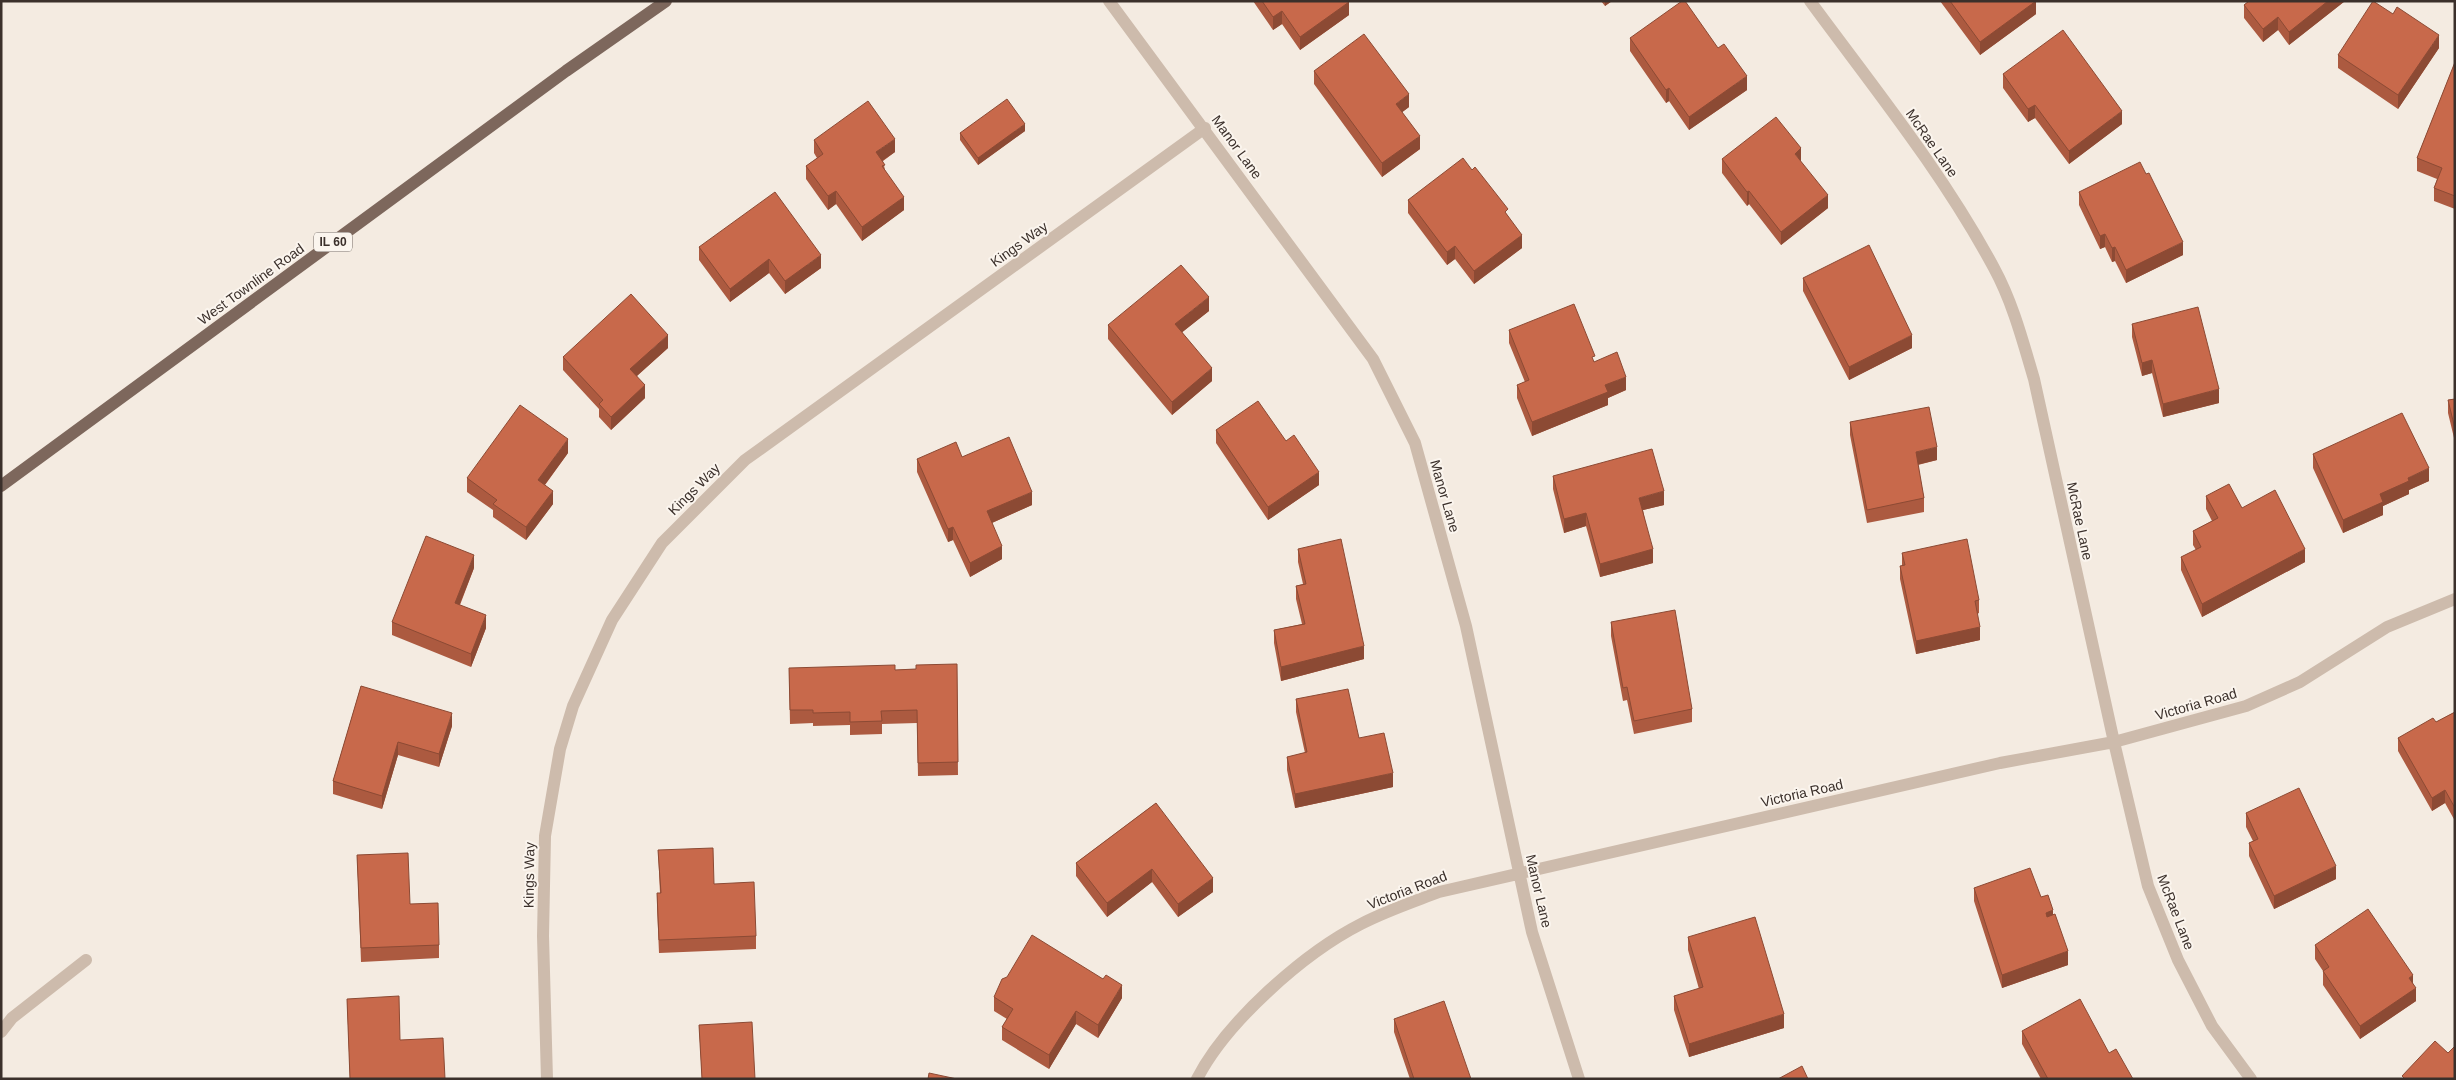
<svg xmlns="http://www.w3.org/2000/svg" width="2456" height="1080" viewBox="0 0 2456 1080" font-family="Arial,sans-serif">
  <rect width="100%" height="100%" fill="#f4ebe1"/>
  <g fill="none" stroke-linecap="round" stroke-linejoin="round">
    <path stroke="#cdbbac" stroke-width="12" d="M1 1032 12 1018 86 960"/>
    <path stroke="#cdbbac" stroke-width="12" d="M1109 1 1373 359 1415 443 1466 626 1532 932 1579 1079
      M1810 1C1874 88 1943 173 1994 268 2013 303 2023 342 2034 379L2114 742 2148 886 2178 960 2212 1026 2251 1079
      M547 1079 543 936 545 836 560 749 573 706 612 620 662 543 745 460 1205 128
      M1197 1079C1226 1022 1304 953 1361 924 1386 911 1413 902 1439 892L2000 763 2114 742 2246 706 2300 682 2387 627 2455 599"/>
    <path stroke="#7d675c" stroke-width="12" d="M1 486 566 71 666 1"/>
  </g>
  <path fill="#ac5a40" d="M1253 1H1349V15L1300 50 1282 24 1273 30Z
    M1601 1H1612L1605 6Z
    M1940 1H2036V14L1980 55Z
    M2249 1H2345L2289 45 2278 30 2263 42 2244 18V5Z
    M1630 38 1747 90 1689 130 1669 101 1666 103 1630 51Z
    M2439 48 2398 109 2338 68V55Z
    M2455 62V209L2434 201V188L2437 179 2417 171V158Z
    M1314 71 1409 107 1402 112 1420 149 1382 177 1314 84Z
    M2003 74 2122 124 2069 164 2035 118 2028 122 2003 88Z
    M1025 131 978 165 960 140V133Z
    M814 140 895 152 883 161 885 170 904 210 862 241 836 204 828 210 806 179V166L817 158 814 153Z
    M1722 159 1801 162 1828 208 1781 245 1749 204 1747 206 1722 173Z
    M1472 170 1508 216 1522 248 1474 284 1455 259 1447 265 1408 213V200Z
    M2079 192 2183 255 2126 283 2115 261 2112 262 2105 247 2100 249 2079 205Z
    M699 247 821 268 785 294 769 273 730 302 699 260Z
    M1803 278 1912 348 1849 380 1803 291Z
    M1209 311 1182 332 1212 381 1172 415 1108 339V325Z
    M2132 324 2219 403 2163 417 2152 373 2142 376 2132 337Z
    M1509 330 1595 362 1626 390 1608 398V405L1532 436 1517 398V385L1525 382 1509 343Z
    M668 348 637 376 645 398 611 430 599 417V409L563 370V357Z
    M2455 399V442L2448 413V400Z
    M1850 422 1937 460 1918 465 1924 498V512L1867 523 1850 435Z
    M1216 430 1286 441 1319 485 1268 520 1216 443Z
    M568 453 545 485 553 504 526 540 493 517V510L467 492V478Z
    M2313 454 2429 481 2409 490V494L2383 506V515L2343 533 2313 468Z
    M962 457 1032 505 992 523 1002 559 970 577 953 540 948 542 917 472V459Z
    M1553 476 1664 505 1643 510 1653 563 1600 577 1586 526 1564 533 1553 489Z
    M2206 496 2242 508 2305 562 2202 617 2181 570V557L2196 550 2193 545V531L2212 521 2206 509Z
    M1298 549 1364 659 1281 681 1274 643V630L1302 624 1296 599V586L1303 584 1298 562Z
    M1902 553 1979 600V613L1977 614 1980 640 1916 654 1900 579V566H1902Z
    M474 568 460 605 486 628 471 667 392 635V622Z
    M1611 622 1692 709V722L1634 734 1627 700 1623 701 1611 636Z
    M957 664 958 775 918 776 917 723 882 724V734L850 735V725L813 726V723L790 724 789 668 895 670 916 669Z
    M361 686 452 726 439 767 398 755 382 809 333 794V781Z
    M1296 699 1359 738 1393 787 1295 808 1287 770V757L1305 753 1296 712Z
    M2455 712V821L2445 803 2432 811 2398 751V738L2436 722Z
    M1156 803 1213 892 1178 917 1152 882 1107 917 1076 876V863Z
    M2246 813 2336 879 2274 909 2249 856V843L2253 841 2246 827Z
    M658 850 714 884 756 936V949L659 953 657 906V893H660Z
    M357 855 410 904 439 945V958L361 962Z
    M1974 888 2041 897 2053 915 2068 965 2002 988 1974 901Z
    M1688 937 1784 1028 1689 1057 1674 1010V996L1699 989 1688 950Z
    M2315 945 2413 984 2416 1001 2360 1039 2323 985V971L2315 959Z
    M994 997 1122 998 1098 1038 1076 1024 1049 1069 1002 1040V1027L1007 1019 994 1011Z
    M347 999 400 1040 445 1079H350Z
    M1394 1019 1471 1079H1410L1394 1032Z
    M699 1025 755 1079H702Z
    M2022 1031 2109 1053 2133 1079H2041L2022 1044Z"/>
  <path fill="#8c4a34" d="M1605 1H1612L1605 6Z
    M2036 1V14L1980 55V42Z
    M2328 1H2345L2289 45V32Z
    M1349 2V15L1300 50V37Z
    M1282 11V24L1273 30V17Z
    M2278 17V30L2263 42V29Z
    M2439 35V48L2398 109V95Z
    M1747 76V90L1689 130V117Z
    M1669 88V101L1666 103V90Z
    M1409 94V107L1396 117V104Z
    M2035 105V118L2028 122V109Z
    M2122 111V124L2069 164V151Z
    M1025 124V131L978 165V158Z
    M1420 136V149L1382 177V163Z
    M895 139V152L876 165V152Z
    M1801 148V162L1795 154Z
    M836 191V204L828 210V196Z
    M1749 191V204L1747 206V192Z
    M1828 195V208L1781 245V232Z
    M904 197V210L862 241V227Z
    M2105 234V247L2100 249V236Z
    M1522 235V248L1474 284V271Z
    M2183 242V255L2126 283V270Z
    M1455 246V259L1447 265V252Z
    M2115 247V261L2112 262V248Z
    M821 255V268L785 294V281Z
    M769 259V273L730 302V289Z
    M1209 297V311L1175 338V324Z
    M668 335V348L630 382V369Z
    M1912 335V348L1849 380V367Z
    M2152 360V373L2142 376V363Z
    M1212 368V381L1172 415V402Z
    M1626 377V390L1608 398V405L1532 436V422L1605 385Z
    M645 385V398L611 430V417Z
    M2219 389V403L2163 417V404Z
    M568 439V453L538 494V480Z
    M1937 447V460L1916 465V452Z
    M2429 468V481L2409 490V494L2383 506V515L2343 533V520L2380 494 2408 478Z
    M1319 472V485L1268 520V507Z
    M553 491V504L526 540V527Z
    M1664 491V505L1639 511V498Z
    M1032 492V505L987 525V511Z
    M1586 513V526L1564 533V519Z
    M953 527V540L948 542V529Z
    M1002 546V559L970 577V563Z
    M1653 549V563L1600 577V564Z
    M2305 549V562L2202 617V604Z
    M474 555V568L455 616V603Z
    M486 615V628L471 667V654Z
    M1980 627V640L1916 654V641Z
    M1364 646V659L1281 681V667Z
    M452 713V726L439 767V754Z
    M398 742V755L382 809V796Z
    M1393 773V787L1295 808V794Z
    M2445 790V803L2432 811V798Z
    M2336 866V879L2274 909V896Z
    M1152 869V882L1107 917V903Z
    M1213 878V892L1178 917V904Z
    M2053 910V923L2046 926V913Z
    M2068 951V965L2002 988V975Z
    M2413 975V988L2409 978Z
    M1122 985V998L1098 1038V1025Z
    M2416 988V1001L2360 1039V1026Z
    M1076 1011V1024L1049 1069V1055Z
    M1784 1014V1028L1689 1057V1044Z"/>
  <path fill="#c8694b" stroke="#8c4a34" d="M1262 1H1349V2L1300 37 1282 11 1273 17Z
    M1682 1H1685L1718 48 1724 44 1747 76 1689 117 1669 88 1666 90 1630 38Z
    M1950 1H2036L1980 42Z
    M2249 1H2328L2289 32 2278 17 2263 29 2244 5Z
    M2373 1 2393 14 2397 7 2439 35 2398 95 2338 55Z
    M2063 30 2122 111 2069 151 2035 105 2028 109 2003 74Z
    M1364 34 1409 94 1396 104 1420 136 1382 163 1314 71Z
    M2455 62V196L2434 188 2442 168 2417 158Z
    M1007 99 1025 124 978 158 960 133Z
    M868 101 895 139 876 152 885 165 882 166 904 197 862 227 836 191 828 196 806 166 823 154 814 140Z
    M1776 117 1801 148 1795 154 1828 195 1781 232 1749 191 1747 192 1722 159Z
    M1463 158 1472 170 1475 167 1508 209 1505 212 1522 235 1474 271 1455 246 1447 252 1408 200Z
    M2140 162 2146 174 2149 173 2183 242 2126 270 2115 247 2112 248 2105 234 2100 236 2079 192Z
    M775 192 821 255 785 281 769 259 730 289 699 247Z
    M1869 245 1912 335 1849 367 1803 278Z
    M1181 265 1209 297 1175 324 1212 368 1172 402 1108 325Z
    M631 294 668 335 630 369 645 385 611 417 599 404 603 400 563 357Z
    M1574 304 1595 356 1592 357 1594 362 1617 352 1626 377 1605 385 1608 392 1532 422 1517 385 1529 380 1509 330Z
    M2198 307 2219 389 2163 404 2152 360 2142 363 2132 324Z
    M2455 399V429L2448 400Z
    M1258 401 1286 441 1294 435 1319 472 1268 507 1216 430Z
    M520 405 568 439 538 480 553 491 526 527 493 504 497 500 467 478Z
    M1929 407 1937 447 1916 452 1924 498 1867 510 1850 422Z
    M2402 413 2429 468 2408 478 2409 481 2380 494 2383 502 2343 520 2313 454Z
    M1009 437 1032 492 987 511 1002 546 970 563 953 527 948 529 917 459 956 442 962 457Z
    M1652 449 1664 491 1639 498 1653 549 1600 564 1586 513 1564 519 1553 476Z
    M2229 484 2242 508 2275 490 2305 549 2202 604 2181 557 2201 547 2193 531 2218 518 2206 496Z
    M426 536 474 555 455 603 486 615 471 654 392 622Z
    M1341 539 1364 646 1281 667 1274 630 1305 624 1296 586 1306 584 1298 549Z
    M1967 539 1979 600 1975 601 1980 627 1916 641 1900 566 1905 565 1902 553Z
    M1675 610 1692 709 1634 721 1627 687 1623 688 1611 622Z
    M957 664 958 762 918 763 917 710 881 711 882 721 850 722V712L813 713V710H790L789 668 895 665V670L916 669V665Z
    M361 686 452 713 439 754 398 742 382 796 333 781Z
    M1348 689 1359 738 1384 733 1393 773 1295 794 1287 757 1307 752 1296 699Z
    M2455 712V808L2445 790 2432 798 2398 738 2433 718 2436 722Z
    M2299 788 2336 866 2274 896 2249 843 2258 839 2246 813Z
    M1156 803 1213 878 1178 904 1152 869 1107 903 1076 863Z
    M713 848 714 884 754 882 756 936 659 940 657 893H661L658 850Z
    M408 853 410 904 438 903 439 945 361 948 357 855Z
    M2030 868 2041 897 2048 895 2053 910 2046 913 2047 917 2055 914 2068 951 2002 975 1974 888Z
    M2368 909 2413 975 2409 978 2416 988 2360 1026 2323 971 2329 967 2315 945Z
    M1755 917 1784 1014 1689 1044 1674 996 1703 987 1688 937Z
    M1032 935 1103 979 1106 975 1122 985 1098 1025 1076 1011 1049 1055 1002 1027 1013 1009 994 997 1002 979 1007 977Z
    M399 996 400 1040 443 1038 445 1079H350L347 999Z
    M2080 999 2109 1053 2116 1049 2133 1079H2048L2022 1031Z
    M1444 1001 1471 1079H1414L1394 1019Z
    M752 1022 755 1079H702L699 1025Z
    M2435 1041 2448 1053 2455 1046V1079H2405L2402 1076Z
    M1802 1066 1808 1079H1778Z
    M929 1073 957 1079H928Z"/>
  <g text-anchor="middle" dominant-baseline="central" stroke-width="4" stroke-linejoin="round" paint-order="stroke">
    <rect fill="#fbf5ee" stroke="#756b66" stroke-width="1" x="314" y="232.5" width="38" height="19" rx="4"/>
    <g font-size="12" font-weight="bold" fill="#3b302b">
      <text x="333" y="242">IL 60</text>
    </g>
    <g font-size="14" fill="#3b302b" stroke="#fbf5ee">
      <text transform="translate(1932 143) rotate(55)">McRae Lane</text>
      <text transform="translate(1237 147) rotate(54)">Manor Lane</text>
      <text transform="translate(1019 244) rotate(-36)">Kings Way</text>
      <text transform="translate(251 284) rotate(-36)">West Townline Road</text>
      <text transform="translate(694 489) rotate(-45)">Kings Way</text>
      <text transform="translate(1445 496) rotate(74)">Manor Lane</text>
      <text transform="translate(2080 521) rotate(78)">McRae Lane</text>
      <text transform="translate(2196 704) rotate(-16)">Victoria Road</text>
      <text transform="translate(1802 793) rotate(-13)">Victoria Road</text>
      <text transform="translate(529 875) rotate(-89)">Kings Way</text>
      <text transform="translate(1407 890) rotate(-21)">Victoria Road</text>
      <text transform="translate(1539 891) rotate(77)">Manor Lane</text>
      <text transform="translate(2176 912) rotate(69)">McRae Lane</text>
    </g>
  </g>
  <rect width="2456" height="1080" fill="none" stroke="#3b302b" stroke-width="5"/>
</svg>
